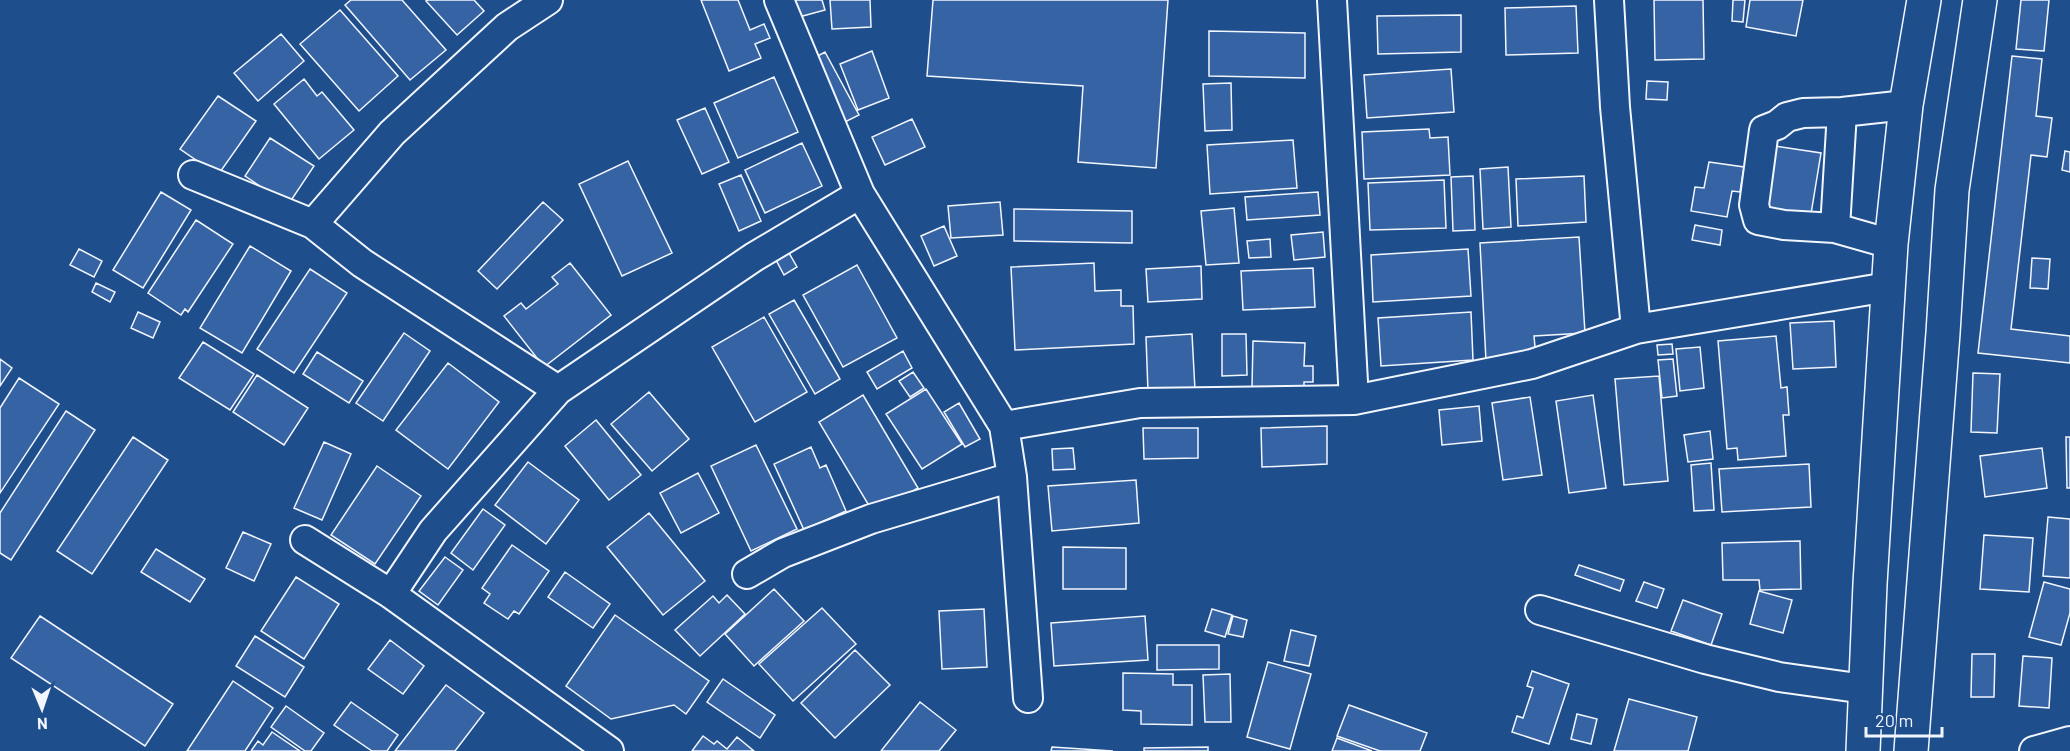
<svg xmlns="http://www.w3.org/2000/svg" width="2070" height="751" viewBox="0 0 2070 751" font-family="Barlow,sans-serif">
  <rect width="100%" height="100%" fill="#1f4e8c"/>
  <path fill="#3563a3" stroke="#f2f6ff" stroke-width="1.5" d="M351 0H402L446 50 410 80 345 5Z
    M428 0H474L484 11 457 35 426 1Z
    M701 0H738L750 30 764 24 770 38 755 44 761 58 729 71Z
    M795 0H822L825 10 799 17Z
    M830 0H870L871 27 832 29Z
    M933 0H1168L1156 168 1078 162 1083 86 927 76Z
    M1654 0H1703L1704 59 1655 60Z
    M1733 0H1745L1743 22 1732 21Z
    M1750 0H1803L1796 36 1746 27Z
    M2021 0H2049L2044 51 2016 49Z
    M1576 6 1578 53 1506 55 1505 8Z
    M340 10 398 76 359 111 300 44Z
    M1461 15V52L1378 54 1377 16Z
    M1209 31 1305 33V78L1209 76Z
    M281 34 304 61 258 101 234 73Z
    M872 51 889 98 858 110 840 64Z
    M825 52 859 115 845 122 812 59Z
    M2012 56 2042 59 2036 116 2052 118 2047 157 2031 155 2011 329 2070 336V363L1978 353Z
    M1451 69 1454 112 1367 118 1364 75Z
    M774 77 798 132 738 158 714 103Z
    M304 79 317 96 322 92 354 130 319 159 274 104Z
    M1647 81 1668 82 1667 100 1646 99Z
    M1231 83 1232 130 1205 131 1203 84Z
    M218 96 256 121 218 175 180 149Z
    M705 108 729 162 702 174 677 120Z
    M912 119 925 147 885 165 872 137Z
    M1429 129 1430 138 1448 137 1450 175 1364 179 1362 132Z
    M270 138 314 166 288 205 245 176Z
    M1293 140 1297 188 1210 194 1207 145Z
    M802 143 822 186 765 213 745 170Z
    M1769 145 1821 153 1810 220 1757 212Z
    M2065 151 2070 152V172L2062 170Z
    M628 161 672 253 622 276 579 184Z
    M1709 162 1744 167 1740 192 1732 191 1727 217 1691 211 1695 187 1704 188Z
    M1508 167 1511 227 1483 229 1480 169Z
    M741 175 761 221 739 231 719 184Z
    M1473 176 1475 230 1453 231 1451 177Z
    M1584 176 1586 222 1518 226 1516 179Z
    M1444 180 1446 228 1370 230 1368 183Z
    M161 192 191 210 143 288 113 270Z
    M1318 192 1320 215 1247 220 1245 197Z
    M543 202 563 220 497 289 478 271Z
    M1000 202 1003 235 951 238 948 206Z
    M1234 208 1239 263 1206 265 1201 211Z
    M1014 209 1132 211V243L1014 241Z
    M196 220 233 244 188 312 185 309 181 315 148 293Z
    M1695 225 1722 230 1720 245 1692 240Z
    M944 226 957 256 934 266 921 236Z
    M1323 232 1325 257 1294 260 1291 235Z
    M1579 237 1585 333 1534 336 1536 358 1486 361 1480 243Z
    M1270 239 1271 257 1249 258 1247 241Z
    M250 246 291 271 242 353 200 328Z
    M79 249 102 261 94 277 70 265Z
    M1468 249 1471 296 1373 302 1371 255Z
    M789 253 797 267 784 275 776 260Z
    M2032 258 2050 259 2048 289 2030 288Z
    M570 263 611 315 544 367 504 316 521 303 526 309 558 284 552 277Z
    M1094 263 1095 291 1121 290V306H1133L1134 344 1015 350 1011 267Z
    M857 265 897 338 843 367 803 295Z
    M1201 266 1202 299 1148 302 1146 269Z
    M1313 268 1315 307 1243 310 1241 271Z
    M310 269 347 293 294 373 257 349Z
    M96 283 115 292 110 302 92 292Z
    M794 300 840 379 815 394 769 314Z
    M138 312 160 322 153 338 131 328Z
    M1471 312 1473 360 1381 366 1378 318Z
    M764 317 807 392 755 422 712 347Z
    M1834 321 1836 367 1793 369 1790 323Z
    M404 333 430 351 383 421 356 403Z
    M1192 334 1195 390 1148 392 1146 337Z
    M1222 334H1246L1247 375 1222 376Z
    M1776 336 1781 388 1787 387 1789 415H1783L1786 456 1738 460 1737 448 1727 449 1718 341Z
    M1253 341 1305 343 1304 366H1313V382H1304V388L1252 387Z
    M203 342 254 374 230 410 179 378Z
    M1672 344 1673 354 1658 355 1657 345Z
    M1700 347 1704 388 1680 391 1676 349Z
    M903 351 912 368 877 389 867 372Z
    M317 352 363 381 349 403 303 374Z
    M0 359 12 368 0 386Z
    M1673 359 1677 396 1662 398 1658 360Z
    M448 363 499 402 448 469 396 430Z
    M913 372 924 388 910 397 899 381Z
    M1973 373 2000 374 1997 433 1971 432Z
    M257 375 308 408 284 445 233 412Z
    M1659 376 1668 481 1624 485 1615 379Z
    M19 378 59 404 0 493V408Z
    M926 389 962 444 922 469 886 414Z
    M649 392 689 439 652 471 611 424Z
    M863 395 918 488 874 514 819 422Z
    M1593 395 1606 488 1569 493 1556 401Z
    M1530 397 1542 475 1503 480 1492 403Z
    M959 403 980 439 965 447 944 412Z
    M1479 406 1482 441 1442 445 1439 410Z
    M66 411 95 430 11 560 0 553V513Z
    M596 420 641 475 609 500 565 446Z
    M1327 426V464L1262 467 1261 428Z
    M1143 428H1198V458L1144 459Z
    M1710 431 1713 459 1688 462 1684 435Z
    M133 437 168 460 92 574 57 551Z
    M2066 437H2070V488H2067Z
    M324 442 351 454 322 520 294 508Z
    M756 445 797 529 751 551 711 466Z
    M811 447 820 468 826 465 846 511 804 530 774 464Z
    M1073 448 1075 469 1053 470 1052 449Z
    M2042 448 2047 488 1985 497 1980 456Z
    M528 462 579 500 546 544 495 505Z
    M1711 463 1714 510 1694 511 1691 465Z
    M1809 464 1811 507 1722 512 1719 469Z
    M377 466 421 496 375 564 331 535Z
    M698 473 719 513 681 533 660 493Z
    M1136 480 1139 523 1052 531 1048 486Z
    M483 509 505 525 473 570 451 553Z
    M649 513 705 581 663 615 607 547Z
    M2048 517 2070 519V578L2043 576Z
    M243 532 271 544 254 581 226 568Z
    M1984 535 2033 538 2029 592 1980 589Z
    M1800 541 1801 589 1760 590 1759 580H1723L1722 543Z
    M512 545 549 571 519 614 514 611 508 619 484 603 490 594 482 588Z
    M1063 547 1126 548V589H1063Z
    M156 549 205 579 190 602 141 572Z
    M445 557 463 570 438 605 419 591Z
    M1579 565 1624 580 1620 591 1575 575Z
    M565 572 610 604 593 628 548 597Z
    M296 577 339 604 304 659 261 631Z
    M1644 582 1664 589 1657 608 1636 601Z
    M2044 582 2070 589V613L2061 645 2029 637Z
    M774 589 804 621 754 666 725 634Z
    M1759 591 1792 600 1783 633 1750 624Z
    M727 595 745 614 700 656 675 630 713 596 719 603Z
    M1683 600 1722 614 1711 645 1671 631Z
    M822 608 856 644 793 701 759 664Z
    M984 609 987 667 942 669 939 611Z
    M1212 609 1232 615 1225 637 1205 631Z
    M615 615 709 681 686 714 674 705 611 719 566 686Z
    M40 616 173 704 145 746 11 658Z
    M1145 616 1148 660 1054 666 1051 623Z
    M1233 616 1247 620 1243 637 1228 634Z
    M1291 630 1316 636 1309 666 1284 661Z
    M255 636 304 667 285 697 236 666Z
    M390 640 424 666 403 694 368 669Z
    M1157 645H1219V669L1157 670Z
    M855 650 890 685 835 738 801 703Z
    M1972 654H1995L1994 697H1971Z
    M2023 656 2052 658 2049 708 2019 706Z
    M1268 662 1311 674 1290 749 1247 737Z
    M1532 671 1569 684 1549 744 1512 732 1517 716 1523 718 1533 688 1527 686Z
    M1123 673 1173 674V685H1192V725L1141 724V711L1123 710Z
    M1230 674 1231 722H1205L1203 675Z
    M723 679 775 715 760 738 707 702Z
    M233 681 273 708 245 751H187Z
    M446 685 484 713 455 751H395Z
    M1629 699 1697 717 1688 751H1614Z
    M351 702 398 735 387 751H372L334 725Z
    M920 702 956 730 939 751H881Z
    M1349 705 1427 733 1420 751H1380L1337 736Z
    M286 706 324 733 311 751H305L271 727Z
    M1577 714 1597 719 1591 744 1571 739Z
    M272 732 300 751H251L258 741 263 745Z
    M703 736 714 744 717 741 727 749 737 737 754 751H692Z
    M1337 738 1372 751H1332Z
    M1052 747 1113 751H1051Z
    M1208 747V751H1144V748Z"/>
  <g fill="none" stroke-linecap="round" stroke-linejoin="round">
    <g stroke="#f2f6ff" stroke-width="32">
      <path id="minor" d="M779 0 860 194 1004 426 1012 477 1028 698
        M1609 0 1615 107 1636 329
        M193 175 313 224 362 263 558 390
        M313 224 392 133 507 27 548 0
        M1835 228 1842 112
        M1891 244 1835 228 1784 225 1758 220 1754 205 1764 130 1777 125 1787 117 1803 113 1842 112 1906 105
        M1354 400 1532 364 1636 329 1888 287
        M1004 426 1140 403 1354 400 1332 0
        M305 540 391 594 609 751
        M747 574 783 553 871 519 1012 477
        M391 594 433 531 558 390 754 257 860 194
        M1540 610 1705 659 1779 677 1865 689
        M2034 751 2070 741"/>
    </g>
    <g stroke="#f2f6ff" stroke-width="36">
      <path id="highway" d="M1863 751 1870 584 1891 244 1906 105 1924 0
        M1911 751 1943 333 1952 190 1980 0"/>
    </g>
    <use href="#minor" stroke="#1f4e8c" stroke-width="28"/>
    <use href="#highway" stroke="#1f4e8c" stroke-width="33"/>
  </g>
  <g transform="translate(42 709) rotate(178)" stroke="#1f4e8c" stroke-width="4.5" paint-order="stroke">
  <path d="M0-4.5L10 22L0 15L-10 22Z" fill="#f2f6ff"/>
  <text y="-9" font-size="16" font-weight="bold" text-anchor="middle" fill="#f2f6ff">N</text>
  </g>
  <path d="M1866 727v9h76v-9" fill="none" stroke="#f2f6ff" stroke-width="3"/>
  <text x="1875" y="727" font-size="18" fill="#f2f6ff" stroke="#1f4e8c" stroke-width="4.5" paint-order="stroke">20 m</text>
</svg>
